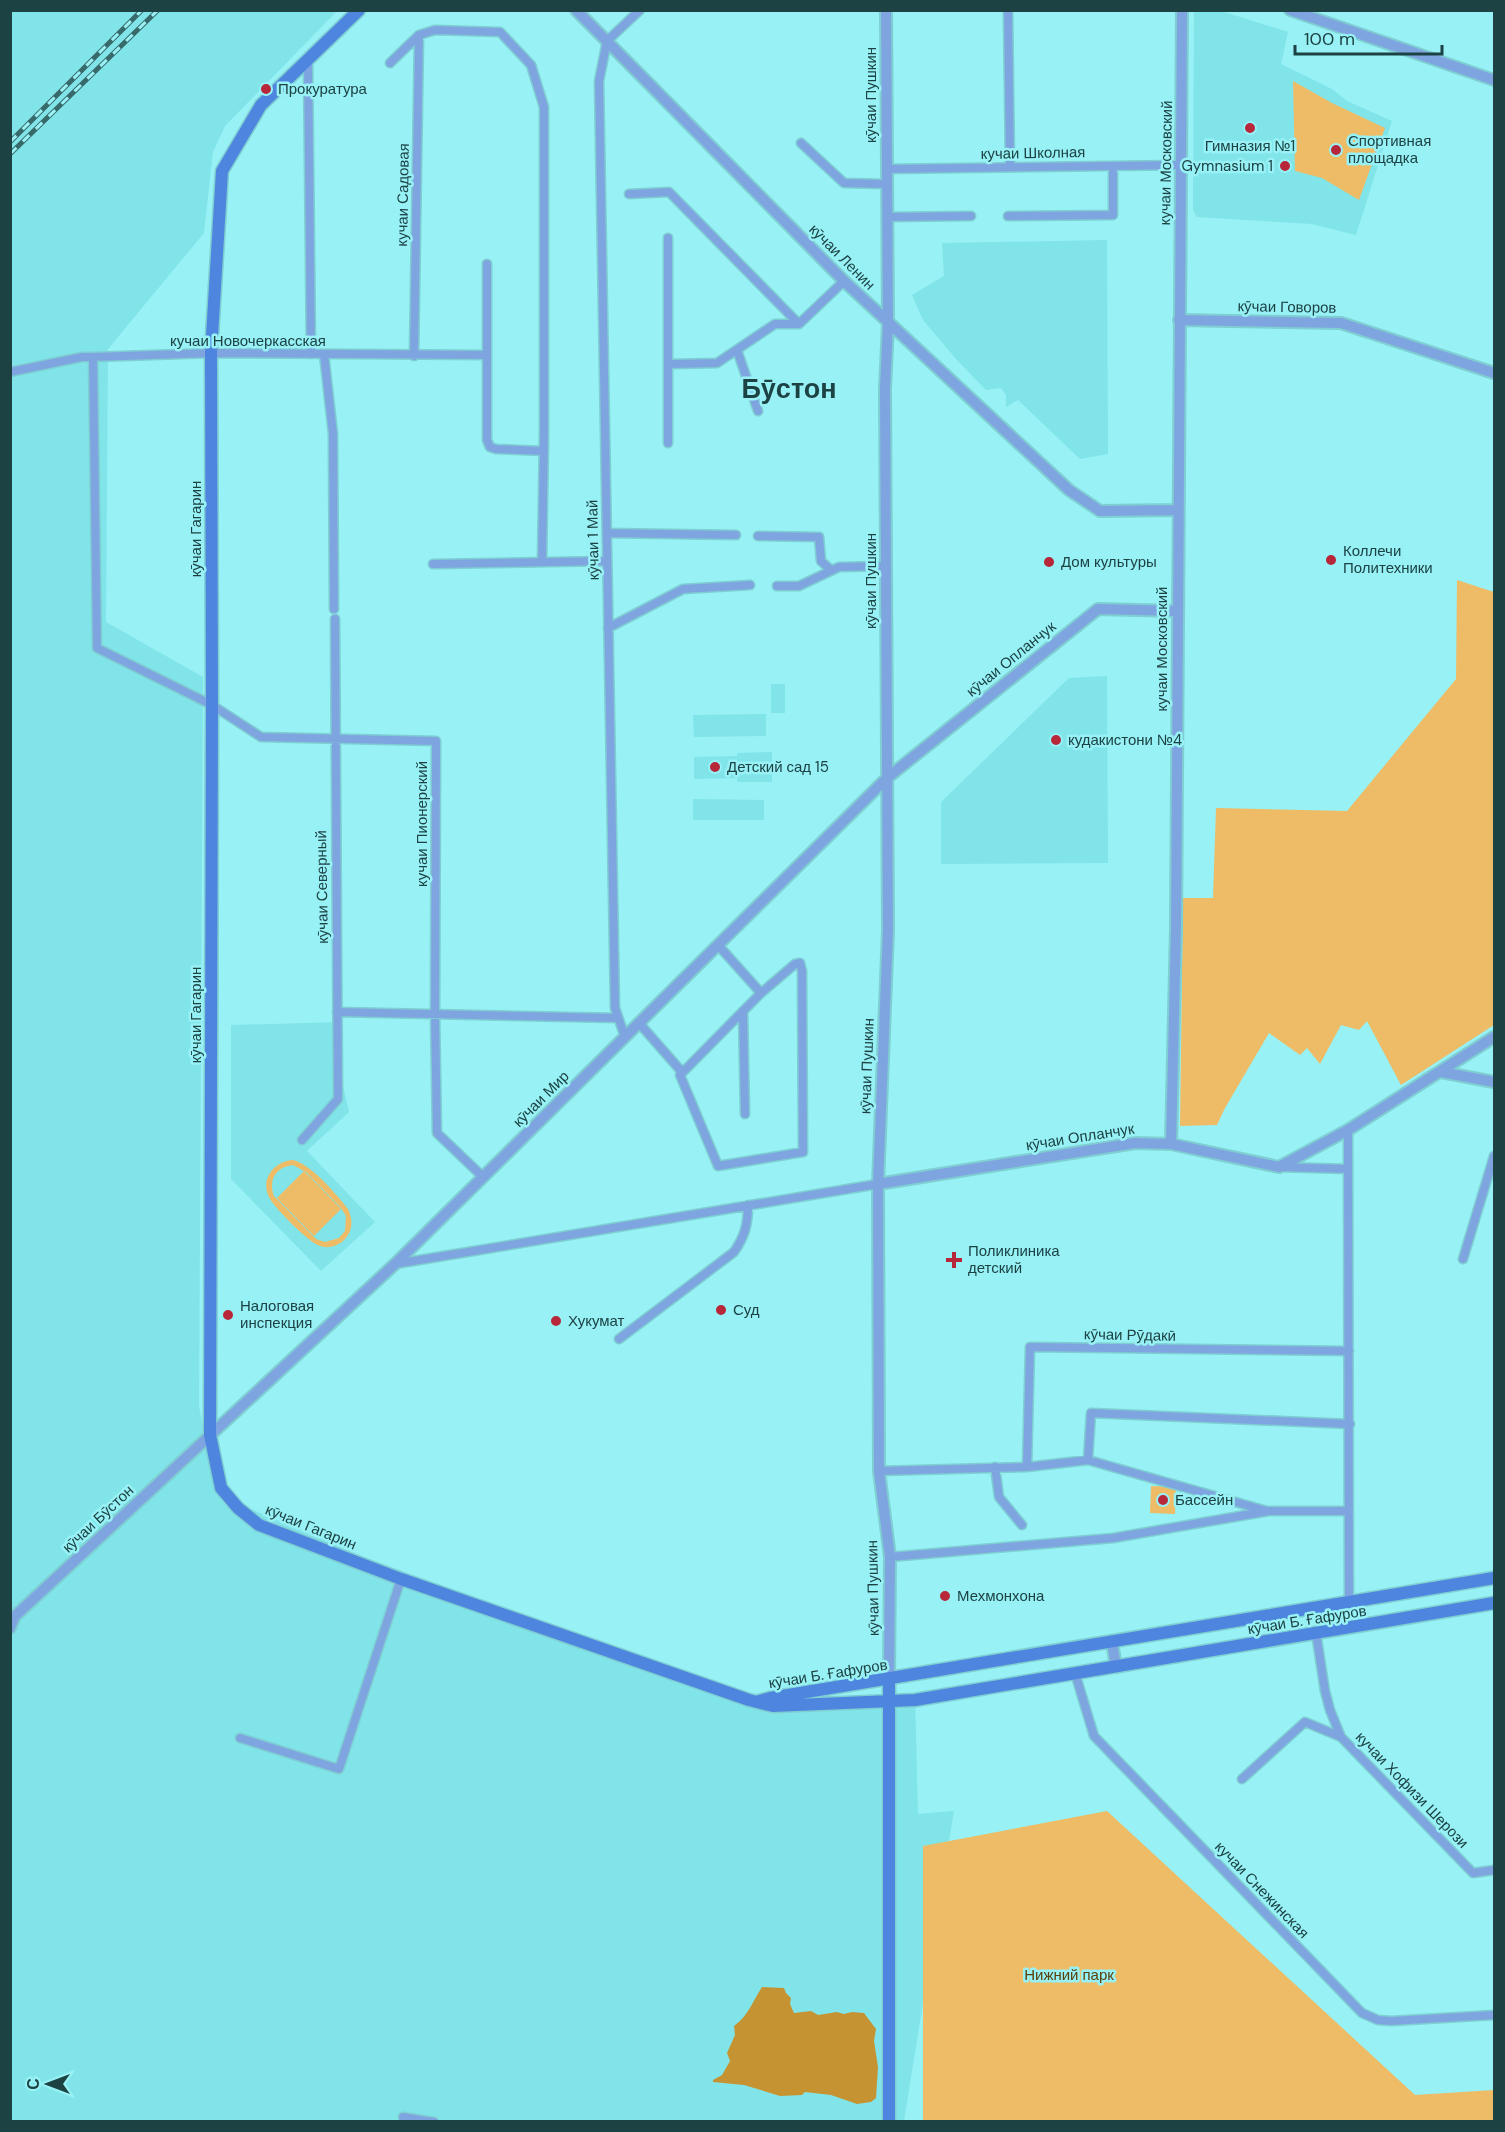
<svg xmlns="http://www.w3.org/2000/svg" width="1505" height="2132" viewBox="0 0 1505 2132" font-family="'DM Sans',sans-serif">
  <rect width="100%" height="100%" fill="#97f1f5"/>
  <path fill="#80e4e9" d="M11 11H337L225 126 213 152 204 233 108 349 106 622 203 677 199 1406 212 1478 251 1509 371 1560 738 1691 790 1704 915 1694 918 1814 954 1811 904 2121 11 2122Z
    M1194 11H1221L1288 32 1281 64 1332 89 1347 101 1392 121 1356 235 1312 224 1197 217 1193 210Z
    M1107 240 1108 454 1080 459 1018 400 1006 407V395L1001 388 986 390 956 359 923 320 912 295 944 276 942 243Z
    M1107 676 1108 863 941 864V802L1069 678Z
    M771 684H785V713H771Z
    M766 714V736L694 737 693 715Z
    M772 752V782H737V770L736 778 694 779V757L737 756V753Z
    M693 799 764 800V820H693Z
    M342 1022 343 1085 349 1112 307 1151 375 1222 321 1271 231 1179V1025Z"/>
  <path fill="#eebc66" fill-rule="evenodd" d="M1293 81 1332 103 1385 128 1359 200 1322 178 1295 171Z
    M1457 580 1494 592V1025L1401 1085 1367 1021 1359 1030 1341 1025 1320 1064 1307 1048 1300 1055 1269 1033 1225 1108 1217 1125 1180 1126 1183 898H1213L1216 808 1347 811 1456 679Z
    M293 1160C311 1164 337 1195 348 1209 353 1220 353 1230 345 1239 339 1246 328 1249 320 1246 309 1243 276 1209 270 1199 259 1180 274 1161 293 1160ZM293 1165 306 1172 341 1208 346 1216 345 1231 339 1238 325 1242 316 1239 274 1196C268 1180 276 1167 293 1165Z
    M304 1171 341 1209 314 1236 277 1198Z
    M1151 1486 1176 1487 1175 1514 1150 1513Z
    M1107 1811 1415 2095 1494 2090V2121H923V1846Z"/>
  <path fill="#c69332" d="M762 1987 784 1988 786 1993 791 1998 790 2004 794 2013 811 2011 818 2015 837 2012 844 2014 852 2012 864 2013 876 2029 874 2041 878 2067 876 2098 871 2102 857 2104 831 2095 805 2092 802 2095 780 2096 744 2085 713 2082V2080L722 2075 730 2061 727 2053 735 2035 734 2026C748 2016 753 2001 762 1987Z"/>
  <g fill="none" stroke-linecap="round" stroke-linejoin="round">
    <g stroke="#7eced2" stroke-width="11">
      <path id="minor" d="M1008 10 1010 167
        M308 61 311 354
        M390 63 419 35 435 30 500 32 531 65 544 107V435L542 562
        M801 143 844 183 887 184
        M886 169 1181 165
        M629 194 669 192 799 324
        M1008 216 1113 215V166
        M887 217 971 216
        M668 238V443
        M487 264V440L490 447 496 449 544 451
        M737 350 758 411
        M324 354 333 434 334 609
        M414 356 419 35
        M93 357 97 648 212 705 261 737 436 741 435 1014 437 1133 483 1177
        M670 364 717 363 775 324H799L844 281
        M10 372 82 357H93L211 353 487 355
        M607 533 736 535
        M758 536 819 537 821 561 831 570
        M433 564 607 561
        M777 586H799L839 567 886 566
        M608 628 683 589 750 585
        M718 945 761 993 795 964 800 963 802 971 803 1152 718 1166 680 1075 761 993
        M743 1011 745 1114
        M337 1012 618 1018
        M639 1023 682 1072
        M625 1037 615 1008 599 81 607 41 640 10
        M1348 1130 1349 1602
        M302 1140 338 1099 335 619
        M1279 1167 1348 1169
        M1463 1259 1494 1156
        M395 1264 878 1184
        M619 1339 734 1252C745 1236 748 1224 748 1205
        M1088 1460 1091 1413 1350 1424
        M995 1467 999 1497 1022 1525
        M1027 1467 1030 1347 1349 1351
        M879 1471 1027 1467 1088 1460 1267 1511
        M890 1557 1113 1538 1269 1511H1349
        M1075 1673 1094 1736 1362 2013 1378 2020 1391 2021 1494 2015
        M1341 1737 1473 1873 1494 1870
        M240 1738 339 1769 401 1579
        M1242 1779 1305 1722 1341 1737 1330 1710 1325 1691 1316 1633
        M403 2117 434 2122"/>
    </g>
    <g stroke="#7eced2" stroke-width="14">
      <path id="tertiary" d="M576 10 844 281 1069 490 1100 511 1178 510
        M886 10 888 324 885 389 888 930 878 1184 879 1471 890 1557 889 1679
        M1290 10 1494 80
        M1179 320 1341 323 1494 373
        M1441 1072 1494 1082
        M1171 1144 1176 928 1182 10
        M878 1184 1135 1143 1171 1144 1279 1167 1348 1130 1494 1037
        M10 1628 15 1616 395 1264 887 778 1098 609 1177 611
        M1112 1642 1116 1667"/>
    </g>
    <g stroke="#7eced2" stroke-width="15">
      <path id="secondary" d="M359 10 261 105 222 171 211 353 212 705 210 1435 221 1488 238 1508 259 1525 401 1579 749 1700 773 1706 915 1700 1494 1603
        M759 1701 770 1698 1494 1578
        M889 2122V1679"/>
    </g>
    <use href="#minor" stroke="#7fa5e1" stroke-width="8"/>
    <use href="#tertiary" stroke="#7fa5e1" stroke-width="10"/>
    <use href="#secondary" stroke="#4e86df" stroke-width="12"/>
    <g stroke="#386a6c" stroke-width="5">
      <path id="rail" d="M10 142 142 10
        M10 154 158 10"/>
    </g>
    <use href="#rail" stroke="#97f1f5" stroke-width="3" stroke-dasharray="9" stroke-linecap="butt"/>
  </g>
  <g fill="#b8263a" stroke="#97f1f5" stroke-width="2">
    <circle cx="266" cy="89" r="6"/>
    <circle cx="1250" cy="128" r="6"/>
    <circle cx="1336" cy="150" r="6"/>
    <circle cx="1285" cy="166" r="6"/>
    <circle cx="1331" cy="560" r="6"/>
    <circle cx="1049" cy="562" r="6"/>
    <circle cx="1056" cy="740" r="6"/>
    <circle cx="715" cy="767" r="6"/>
    <path d="M951 1251h6v6h6v6h-6v6h-6v-6h-6v-6h6z"/>
    <circle cx="721" cy="1310" r="6"/>
    <circle cx="228" cy="1315" r="6"/>
    <circle cx="556" cy="1321" r="6"/>
    <circle cx="1163" cy="1500" r="6"/>
    <circle cx="945" cy="1596" r="6"/>
  </g>
  <g text-anchor="middle" dominant-baseline="central" stroke-width="5" stroke-linejoin="round" paint-order="stroke">
    <g font-size="15" fill="#1c4244" stroke="#97f1f5" text-anchor="start">
      <text x="278" y="89">Прокуратура</text>
      <text x="1348" y="141">Спортивная<tspan x="1348" dy="17">площадка</tspan></text>
      <text x="1250" y="146" text-anchor="middle">Гимназия №1</text>
      <text x="1273" y="166" text-anchor="end">Gymnasium 1</text>
      <text x="1343" y="551">Коллечи<tspan x="1343" dy="17">Политехники</tspan></text>
      <text x="1061" y="562">Дом культуры</text>
      <text x="1068" y="740">кудакистони №4</text>
      <text x="727" y="767">Детский сад 15</text>
      <text x="968" y="1251">Поликлиника<tspan x="968" dy="17">детский</tspan></text>
      <text x="240" y="1306">Налоговая<tspan x="240" dy="17">инспекция</tspan></text>
      <text x="733" y="1310">Суд</text>
      <text x="568" y="1321">Хукумат</text>
      <text x="1175" y="1500">Бассейн</text>
      <text x="957" y="1596">Мехмонхона</text>
    </g>
    <g font-size="15" fill="#1c4244" stroke="#97f1f5">
      <text transform="translate(871 95) rotate(-90)">кӯчаи Пушкин</text>
      <text transform="translate(1033 153) rotate(-1)">кучаи Школная</text>
      <text transform="translate(1166 163) rotate(-89)">кучаи Московский</text>
      <text transform="translate(403 195) rotate(-89)">кучаи Садовая</text>
      <text transform="translate(842 257) rotate(45)">кӯчаи Ленин</text>
      <text transform="translate(1287 307) rotate(1)">кӯчаи Говоров</text>
      <text x="248" y="341">кучаи Новочеркасская</text>
      <text transform="translate(196 529) rotate(-90)">кӯчаи Гагарин</text>
      <text transform="translate(593 540) rotate(-91)">кӯчаи 1 Май</text>
      <text transform="translate(871 581) rotate(-90)">кӯчаи Пушкин</text>
      <text transform="translate(1162 649) rotate(-90)">кучаи Московский</text>
      <text transform="translate(1011 659) rotate(-39)">кӯчаи Опланчук</text>
      <text transform="translate(422 824) rotate(-90)">кучаи Пионерский</text>
      <text transform="translate(322 887) rotate(-91)">кӯчаи Северный</text>
      <text transform="translate(196 1015) rotate(-90)">кӯчаи Гагарин</text>
      <text transform="translate(867 1066) rotate(-88)">кӯчаи Пушкин</text>
      <text transform="translate(541 1099) rotate(-45)">кӯчаи Мир</text>
      <text transform="translate(1080 1137) rotate(-9)">кӯчаи Опланчук</text>
      <text transform="translate(1130 1335) rotate(1)">кӯчаи Рӯдакӣ</text>
      <text transform="translate(98 1519) rotate(-43)">кӯчаи Бӯстон</text>
      <text transform="translate(311 1527) rotate(22)">кӯчаи Гагарин</text>
      <text transform="translate(873 1588) rotate(-91)">кӯчаи Пушкин</text>
      <text transform="translate(1307 1620) rotate(-9)">кӯчаи Б. Ғафуров</text>
      <text transform="translate(828 1674) rotate(-9)">кӯчаи Б. Ғафуров</text>
      <text transform="translate(1412 1790) rotate(46)">кучаи Хофизи Шерози</text>
      <text transform="translate(1262 1890) rotate(46)">кучаи Снежинская</text>
    </g>
    <g font-size="15" fill="#5a400b" stroke="#97f1f5">
      <text x="1069" y="1975">Нижний парк</text>
    </g>
    <g font-size="27" font-weight="bold" fill="#1c4244" stroke="#97f1f5">
      <text x="789" y="388">Бӯстон</text>
    </g>
  </g>
  <rect width="1505" height="2132" fill="none" stroke="#1c4244" stroke-width="24"/>
  <g transform="translate(48 2084) rotate(270)" stroke="#97f1f5" stroke-width="4.5" paint-order="stroke">
  <path d="M0-4.5L10 22L0 15L-10 22Z" fill="#1c4244"/>
  <text y="-9" font-size="16" font-weight="bold" text-anchor="middle" fill="#1c4244">С</text>
  </g>
  <path d="M1295 45v9h147v-9" fill="none" stroke="#1c4244" stroke-width="3"/>
  <text x="1304" y="45" font-size="18" fill="#1c4244" stroke="#97f1f5" stroke-width="4.5" paint-order="stroke">100 m</text>
</svg>
